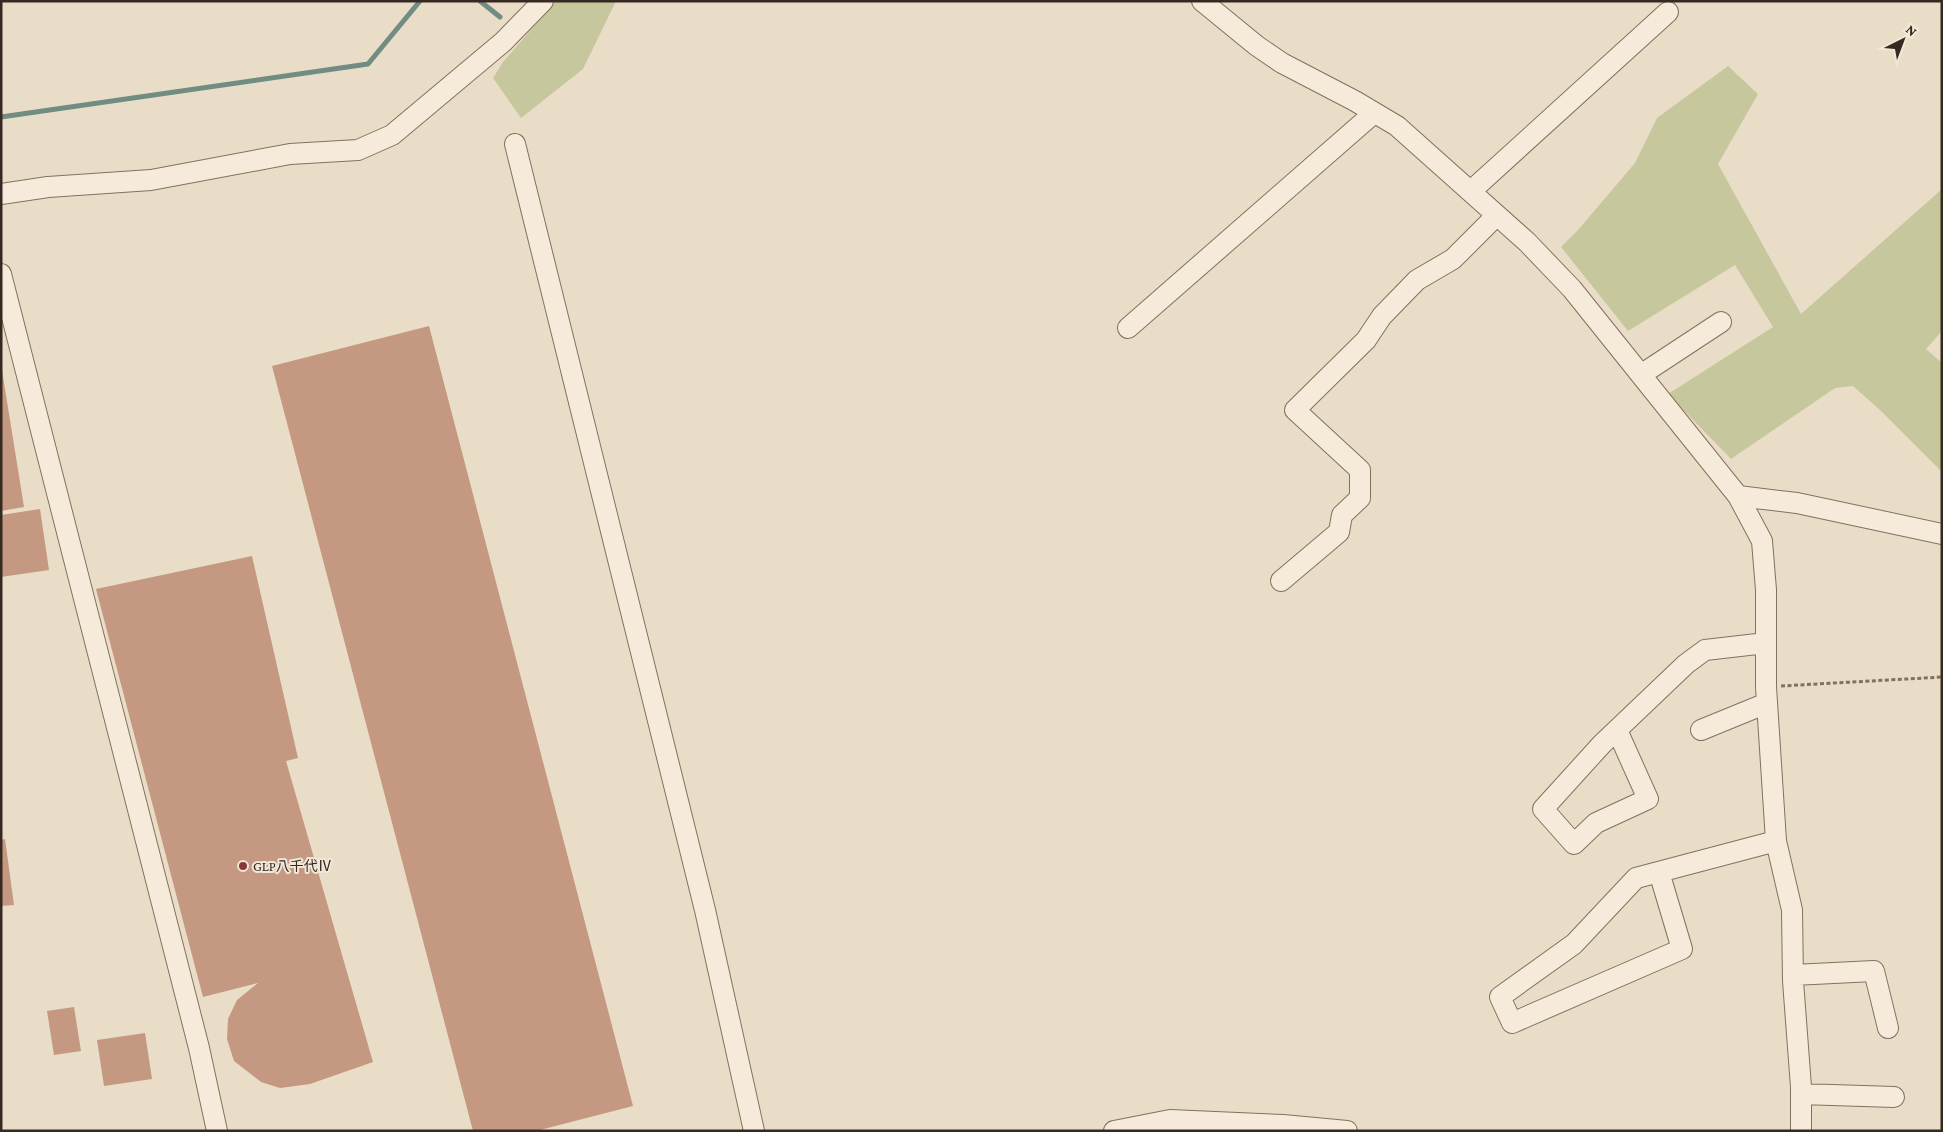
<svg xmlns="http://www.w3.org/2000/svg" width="1943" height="1132" viewBox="0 0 1943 1132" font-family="'Crimson Pro','Noto Sans JP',serif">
  <rect width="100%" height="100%" fill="#eaddc8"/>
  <path fill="#c6c79d" d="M556 1H616L583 69 521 118 493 78 503 62Z
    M1728 66 1758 94 1718 164 1801 314 1942 189V331L1926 349 1942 363V472L1880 410 1853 386 1835 388 1731 459 1668 394 1773 327 1735 265 1628 331 1561 247 1578 230 1635 163 1657 118Z"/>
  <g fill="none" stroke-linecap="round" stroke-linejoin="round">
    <path stroke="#708c83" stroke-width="5" d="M480 1 500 17
      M1 117 368 64 420 1"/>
  </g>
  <path fill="#c49881" d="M429 326 633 1106 536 1131H473L272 366Z
    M1 364 24 507 1 511Z
    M40 509 49 570 1 577V515Z
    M252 556 298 758 286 761 373 1062 310 1084 280 1088 261 1082 234 1061 227 1039 228 1019 237 1000 258 983 203 997 96 589Z
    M5 839 14 905 1 906V840Z
    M74 1007 81 1051 54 1055 47 1011Z
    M145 1033 152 1079 104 1086 97 1040Z"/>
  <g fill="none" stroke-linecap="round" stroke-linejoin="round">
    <g stroke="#84705f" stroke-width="22">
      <path id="minor" d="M1202 1 1257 46 1282 63 1355 101 1397 126 1527 242 1572 289 1738 496 1762 541 1766 590V687L1776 841 1792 910 1793 981 1801 1087V1131
        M515 144 705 910 754 1131
        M1471 191 1668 12
        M1 194 48 187 151 180 290 154 358 150 392 135 503 42 543 1
        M1 274 199 1048 217 1131
        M1128 328 1374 113
        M1642 374 1721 322
        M1738 496 1797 503 1942 534
        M1281 581 1339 532 1342 515 1360 498V470L1295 410 1366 340 1382 316 1417 280 1453 259 1497 215
        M1617 730 1648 799 1596 823 1574 844 1543 809 1602 744 1686 664 1705 650 1766 643
        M1701 730 1767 703
        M1659 872 1682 949 1512 1023 1500 997 1574 944 1636 878 1776 841
        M1793 975 1874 971 1888 1028
        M1801 1094 1894 1097
        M1114 1131 1170 1120 1283 1125 1347 1131"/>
    </g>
    <path stroke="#84705f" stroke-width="3" stroke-dasharray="4 2.5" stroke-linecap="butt" d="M1781 686 1942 677"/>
    <use href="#minor" stroke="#f6ebda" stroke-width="20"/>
  </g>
  <circle fill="#8d353c" stroke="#f2e8d7" stroke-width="2" cx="243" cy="866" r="5"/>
  <g text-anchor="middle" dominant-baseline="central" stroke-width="4" stroke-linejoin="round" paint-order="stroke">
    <g font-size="14" fill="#362921" stroke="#f2e8d7" text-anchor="start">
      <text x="253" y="866">GLP八千代Ⅳ</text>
    </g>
  </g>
  <rect width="1943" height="1132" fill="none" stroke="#362921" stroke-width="5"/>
  <g transform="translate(1903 40) rotate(42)" stroke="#f2e8d7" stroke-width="4" paint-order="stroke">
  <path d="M0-4L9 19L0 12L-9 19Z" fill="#362921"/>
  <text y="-8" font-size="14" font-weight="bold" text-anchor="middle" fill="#362921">N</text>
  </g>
</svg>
